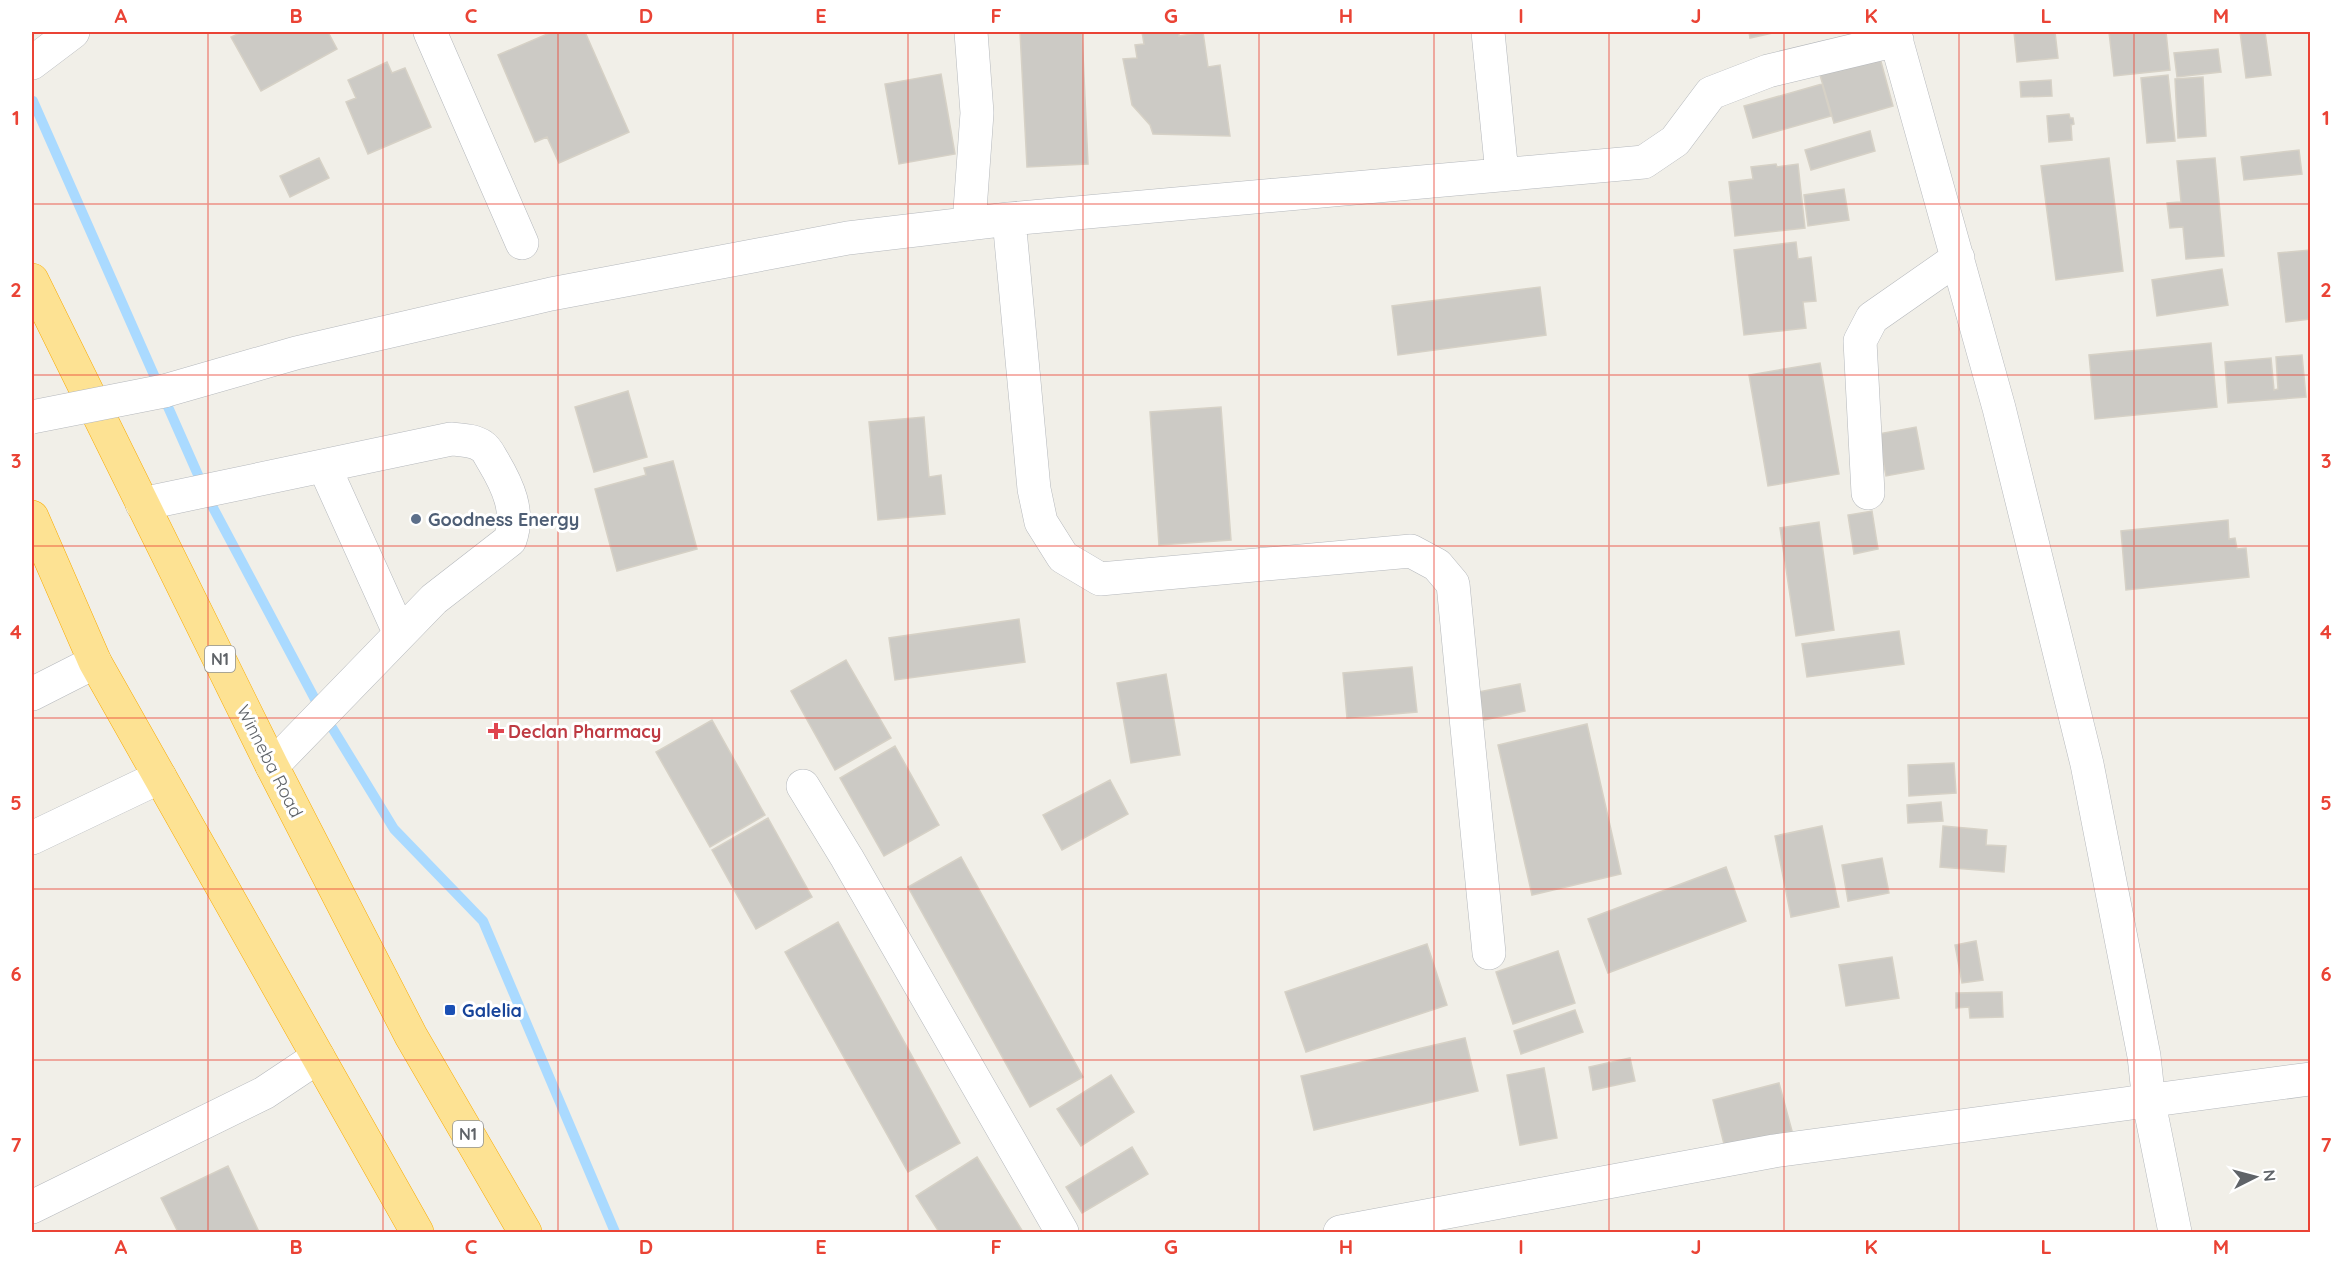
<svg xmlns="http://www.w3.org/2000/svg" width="2342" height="1264" viewBox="0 0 2342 1264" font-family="Quicksand,sans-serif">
  <rect width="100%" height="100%" fill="#f1efe8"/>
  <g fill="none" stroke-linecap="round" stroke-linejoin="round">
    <path stroke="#aadaff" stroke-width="10" d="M33 101 210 502 317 703 394 829 483 921 615 1232"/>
  </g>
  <path fill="#cccac5" stroke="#d6d1c6" stroke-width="1.5" d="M242 32H328L337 49 261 91 231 37Z
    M552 32H585L629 132 559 163 547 137 535 142 498 55Z
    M1020 32H1082L1088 164 1027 167Z
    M1142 32H1179V36L1203 32 1208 67 1220 65 1230 136 1153 134 1150 125 1132 105 1123 59 1137 58 1135 45 1144 44Z
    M1749 32H1777L1750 38Z
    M2014 32H2055L2058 58 2017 62Z
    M2109 32H2166L2170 70 2114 76Z
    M2240 32H2265L2271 75 2246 78Z
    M2218 49 2221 72 2177 77 2174 53Z
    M1880 58 1893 106 1834 123 1820 75Z
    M387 62 392 73 405 68 431 127 368 154 346 102 356 98 348 80Z
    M941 74 955 154 899 164 885 84Z
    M2168 75 2175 141 2147 143 2141 78Z
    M2203 77 2206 136 2178 138 2175 79Z
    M2051 80 2052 96 2021 97 2020 82Z
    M1822 84 1831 116 1753 138 1744 106Z
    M2069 114 2070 118H2073L2074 124 2071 125 2072 140 2049 142 2047 116Z
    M1870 131 1875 151 1811 170 1805 150Z
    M2299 150 2302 174 2244 180 2241 157Z
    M319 158 329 178 290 197 280 176Z
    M2109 158 2123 271 2056 280 2041 166Z
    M2215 158 2224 256 2186 259 2183 227 2170 228 2167 203 2181 202 2177 161Z
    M1776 164 1777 167 1798 164 1805 228 1735 236 1729 182 1753 179 1751 167Z
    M1844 189 1849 220 1808 226 1804 195Z
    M1796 242 1798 259 1811 257 1816 301 1803 302 1806 328 1744 335 1734 250Z
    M2310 250V319L2286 322 2278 253Z
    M2222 269 2228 305 2157 316 2152 280Z
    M1540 287 1546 335 1398 355 1392 306Z
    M2211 343 2217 407 2095 419 2089 355Z
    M2302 355 2306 397 2228 403 2225 362 2271 358 2274 390 2278 389 2276 357Z
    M1820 363 1839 474 1768 486 1749 375Z
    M628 391 647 457 594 472 575 407Z
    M1221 407 1231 540 1159 545 1150 412Z
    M924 417 929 477 941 475 945 514 878 520 869 422Z
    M1916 427 1924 469 1886 476 1878 434Z
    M673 461 697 549 617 571 595 489 646 475 644 468Z
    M1872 511 1878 549 1854 554 1848 515Z
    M2228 520 2229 539 2235 538 2237 549 2246 548 2249 577 2126 590 2121 531Z
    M1819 522 1834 630 1796 636 1780 528Z
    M1019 619 1025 662 895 680 889 638Z
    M1899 631 1904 664 1807 677 1802 644Z
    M846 660 891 738 835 770 791 691Z
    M1412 667 1417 712 1347 718 1343 673Z
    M1166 674 1180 755 1131 763 1117 683Z
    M1520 684 1525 711 1484 720 1478 692Z
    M712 720 765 815 710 847 656 752Z
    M1587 724 1621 874 1532 895 1498 745Z
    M895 746 939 825 884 856 840 778Z
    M1954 763 1956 793 1909 796 1908 765Z
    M1110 780 1128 814 1062 850 1043 815Z
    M1941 802 1943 821 1908 823 1907 805Z
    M768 818 812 897 756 929 712 850Z
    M1822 826 1839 907 1791 917 1775 836Z
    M1943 826 1987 830 1986 845 2006 846 2004 872 1940 867Z
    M961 857 1083 1077 1030 1107 908 887Z
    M1882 858 1889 893 1848 901 1842 865Z
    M1726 867 1746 921 1608 973 1588 919Z
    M838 922 960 1143 908 1172 785 952Z
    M1976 941 1983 980 1962 983 1955 945Z
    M1427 944 1447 1005 1306 1052 1285 992Z
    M1558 951 1575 1003 1513 1024 1496 972Z
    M1892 957 1899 998 1846 1006 1839 965Z
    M2002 992 2003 1017 1970 1018 1969 1007 1956 1008V993Z
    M1575 1010 1583 1032 1521 1054 1514 1031Z
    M1465 1038 1478 1091 1314 1130 1301 1076Z
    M1630 1058 1635 1081 1593 1090 1589 1067Z
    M1544 1068 1557 1138 1520 1145 1507 1075Z
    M1111 1075 1134 1112 1081 1146 1057 1109Z
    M1779 1083 1792 1131 1725 1148 1713 1100Z
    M1132 1147 1148 1174 1082 1213 1066 1187Z
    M977 1157 1023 1232H939L916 1196Z
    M228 1166 259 1232H178L161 1198Z"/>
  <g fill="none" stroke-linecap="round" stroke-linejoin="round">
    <g stroke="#b5b8bc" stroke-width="34">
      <path id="minor" d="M430 32 522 243
        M1488 32 1502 174
        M1894 32 1999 408 2087 764 2144 1056 2149 1103 2175 1232
        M32 63 73 32
        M1009 219 1034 489 1041 522 1063 557 1100 579 1411 551 1437 565 1453 584 1489 953
        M969 224 977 113 971 32
        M164 391 296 353 551 294 848 238 1009 219 1644 162 1675 141 1711 93 1768 71 1897 40
        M324 466 399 632
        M1868 493 1860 341 1872 318 1958 258
        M142 504 451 439C462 440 473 440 482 446 487 449 490 456 493 461 508 486 520 512 510 540L434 599 272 766
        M32 694 95 662
        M803 786 847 858 1062 1232
        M32 838 160 777
        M32 1207 264 1093 318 1057
        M1340 1232 1774 1151 2310 1079"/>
    </g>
    <g stroke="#f9ab00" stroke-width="34">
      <path id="highway" d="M32 280 272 766 411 1036 525 1232
        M32 517 95 662 417 1232"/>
    </g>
    <use href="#minor" stroke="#fff" stroke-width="33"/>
    <use href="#highway" stroke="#fde293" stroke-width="33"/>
    <g stroke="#b5b8bc" stroke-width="34" stroke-linecap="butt">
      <path id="minor-bridge" d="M32 417 164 391"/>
    </g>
    <use href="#minor-bridge" stroke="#fff" stroke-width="33"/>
  </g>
  <path fill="none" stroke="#ea4335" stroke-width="1.5" stroke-opacity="0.55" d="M208 32V1232M383 32V1232M558 32V1232M733 32V1232M908 32V1232M1083 32V1232M1259 32V1232M1434 32V1232M1609 32V1232M1784 32V1232M1959 32V1232M2134 32V1232M32 204H2310M32 375H2310M32 546H2310M32 718H2310M32 889H2310M32 1060H2310"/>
  <circle fill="#5c6f8a" stroke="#fff" stroke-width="2" cx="416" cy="519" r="6"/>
  <path fill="#e0444e" stroke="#fff" stroke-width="2" d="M493 722h6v6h6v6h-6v6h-6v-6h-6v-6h6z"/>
  <rect fill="#1a4fb4" stroke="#fff" stroke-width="2" x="444" y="1004" width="12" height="12" rx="3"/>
  <g text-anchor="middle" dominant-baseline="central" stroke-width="6" stroke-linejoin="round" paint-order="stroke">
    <g fill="#fff" stroke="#8f9295" stroke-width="1.5">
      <rect x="205" y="646" width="30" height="26" rx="4.5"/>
      <rect x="453" y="1121" width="30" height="26" rx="4.5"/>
    </g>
    <g font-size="16" font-weight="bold" fill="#5f6368">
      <text x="220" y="659">N1</text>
      <text x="468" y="1134">N1</text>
    </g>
    <g font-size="18" font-weight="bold" fill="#4e5e75" stroke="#fff" text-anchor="start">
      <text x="428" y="519">Goodness Energy</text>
    </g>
    <g font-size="18" font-weight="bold" fill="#be3a42" stroke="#fff" text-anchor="start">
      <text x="508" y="731">Declan Pharmacy</text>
    </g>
    <g font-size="18" fill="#5f6368" stroke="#fff">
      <text transform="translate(270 761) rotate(63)">Winneba Road</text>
    </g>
    <g font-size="18" font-weight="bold" fill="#164399" stroke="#fff" text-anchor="start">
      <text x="462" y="1010">Galelia</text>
    </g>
  </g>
  <rect width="2342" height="1264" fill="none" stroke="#ffffff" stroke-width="66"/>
  <g transform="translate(2255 1177) rotate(84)" stroke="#ffffff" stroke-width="4.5" paint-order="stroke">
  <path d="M0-4.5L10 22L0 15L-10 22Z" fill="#5f6368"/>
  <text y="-9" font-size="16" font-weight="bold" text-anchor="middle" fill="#5f6368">N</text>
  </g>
  <rect x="33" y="33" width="2276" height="1198" fill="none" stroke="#ea4335" stroke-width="2"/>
  <g font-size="20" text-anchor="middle" font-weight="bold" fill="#ea4335">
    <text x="121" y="23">A</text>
    <text x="296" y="23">B</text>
    <text x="471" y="23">C</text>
    <text x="646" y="23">D</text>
    <text x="821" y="23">E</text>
    <text x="996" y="23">F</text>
    <text x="1171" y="23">G</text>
    <text x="1346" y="23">H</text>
    <text x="1521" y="23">I</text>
    <text x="1696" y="23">J</text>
    <text x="1871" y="23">K</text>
    <text x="2046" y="23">L</text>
    <text x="2221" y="23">M</text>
    <text x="16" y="125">1</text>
    <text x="2326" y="125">1</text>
    <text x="16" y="297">2</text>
    <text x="2326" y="297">2</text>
    <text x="16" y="468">3</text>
    <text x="2326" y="468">3</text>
    <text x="16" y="639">4</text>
    <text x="2326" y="639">4</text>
    <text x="16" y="810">5</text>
    <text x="2326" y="810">5</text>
    <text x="16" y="981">6</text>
    <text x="2326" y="981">6</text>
    <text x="16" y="1152">7</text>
    <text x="2326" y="1152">7</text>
    <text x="121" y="1254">A</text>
    <text x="296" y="1254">B</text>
    <text x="471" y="1254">C</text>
    <text x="646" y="1254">D</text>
    <text x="821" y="1254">E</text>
    <text x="996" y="1254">F</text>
    <text x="1171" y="1254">G</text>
    <text x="1346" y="1254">H</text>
    <text x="1521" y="1254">I</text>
    <text x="1696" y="1254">J</text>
    <text x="1871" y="1254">K</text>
    <text x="2046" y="1254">L</text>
    <text x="2221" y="1254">M</text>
  </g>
</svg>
